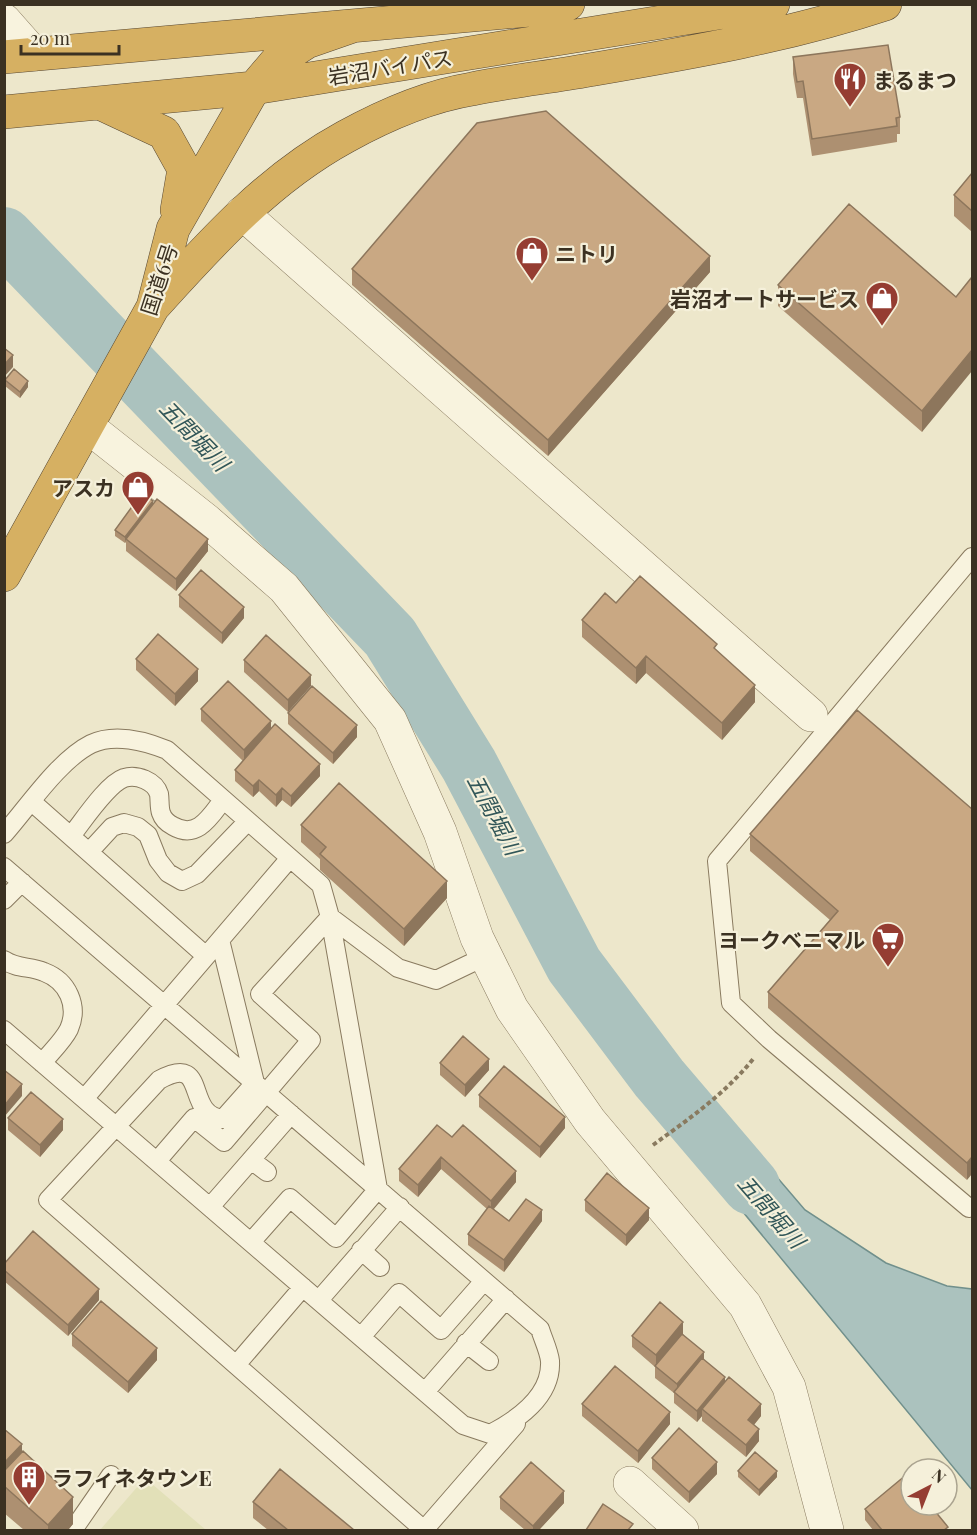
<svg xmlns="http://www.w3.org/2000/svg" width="977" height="1535" viewBox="0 0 977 1535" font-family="'Playfair Display','Noto Sans JP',serif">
  <rect width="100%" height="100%" fill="#ede7cb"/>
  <path fill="#e2e0b8" d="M145 1478 206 1530H100Z"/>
  <path fill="#abc2be" stroke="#71908c" stroke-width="1.5" d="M718 1108 805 1210 886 1263 947 1286 972 1289V1490L682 1138Z"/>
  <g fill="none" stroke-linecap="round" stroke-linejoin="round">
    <path stroke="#abc2be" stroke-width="58" d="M4 236 390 637 469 765 574 965 659 1078 751 1186"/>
    <g stroke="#897a5f" stroke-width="20">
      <path id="lane" d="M32 802 206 956
        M4 834C28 807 59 760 91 744 114 733 145 741 167 750L321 885 330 917 378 1189
        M71 836C83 821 107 784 124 778 137 774 155 781 159 794 160 800 159 807 161 813 163 819 167 823 173 826 197 840 210 817 223 800
        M89 852 112 827 124 823 138 827 148 835 158 860 168 873 182 881 197 874 248 821
        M4 867 540 1329C543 1339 549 1351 550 1361 552 1397 517 1420 490 1434L463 1425 4 1030
        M4 900 22 882
        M220 940 255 1083 223 1119C183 1115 210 1052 159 1080L48 1200 236 1365
        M4 960C17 969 30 966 44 972 68 981 79 1006 69 1029 63 1041 51 1052 42 1063
        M84 1099 290 858
        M251 1160 267 1172
        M157 1161 194 1118 224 1142 311 1040 260 994 330 917 398 968 436 980 486 956
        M210 1207 291 1114
        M969 1208 769 1039 731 1003 717 861 972 557
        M251 1242 290 1198 336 1238 378 1189
        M361 1250 380 1267
        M303 1287 236 1365 424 1530 516 1424
        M319 1300 400 1207
        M361 1337 399 1293 441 1330 484 1281
        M466 1343 489 1361
        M425 1392 506 1299
        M73 1530 111 1475"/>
    </g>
    <g stroke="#897a5f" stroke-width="34">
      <path id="street" d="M4 20 34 54
        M242 213 811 715
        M87 426 206 520 284 588 390 720 440 832 477 938 512 1009 590 1121 745 1305 789 1387 827 1530
        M630 1483 682 1530"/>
    </g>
    <g stroke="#584833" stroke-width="34">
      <path id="highway" d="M4 57 530 10 568 4
        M102 104 164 133 184 169 177 210
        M4 112 254 88 773 4
        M153 307C211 243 268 179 345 137 383 116 430 96 472 89 511 81 550 77 589 70 688 53 788 36 885 4
        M4 575 153 307 173 229 254 88 276 62 307 42 353 26"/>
    </g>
    <path stroke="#897a5f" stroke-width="4" stroke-dasharray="4.5 3" stroke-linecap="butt" d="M653 1145C689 1119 726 1093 754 1058"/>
    <use href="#lane" stroke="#f8f3de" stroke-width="18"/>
    <use href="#street" stroke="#f8f3de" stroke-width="33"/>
    <use href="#highway" stroke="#d6b062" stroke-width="33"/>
  </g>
  <path fill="#ad9071" d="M793 57 900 117V134H897V142L812 156 803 98H797L793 74Z
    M972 173V232L954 216V195Z
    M352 269 710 272 548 456 352 285Z
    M778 285 956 297 922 432 778 306Z
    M5 380 28 387 20 398 5 386Z
    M153 505 208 551 176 591 126 551V542L125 543 115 536V530Z
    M179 595 244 618 222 644 179 607Z
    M616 603 717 651 755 702 722 740 646 673 636 684 582 637V620Z
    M136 659 198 681 175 706 136 670Z
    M244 660 311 675 288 712 244 672Z
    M201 709 271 729 320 776 291 807 282 800 276 807 259 791 253 797 235 781V770L243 761 201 721Z
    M288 713 357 737 333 764 288 724Z
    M972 809 967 1180 768 1008V992L830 920 750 851V834Z
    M301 825 447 898 404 946 320 870V859L301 842Z
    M440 1063 489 1070 465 1097 440 1075Z
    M479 1095 565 1128 540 1158 479 1107Z
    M8 1118 63 1130 40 1157 8 1130Z
    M452 1137 516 1182 494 1209 509 1221H542L504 1272 468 1245V1234L487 1209 441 1169 418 1197 399 1181V1169Z
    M585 1200 649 1220 626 1246 585 1211Z
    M4 1264 99 1300 68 1336 4 1281Z
    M72 1334 157 1360 128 1393 72 1346Z
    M683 1334 704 1361 725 1382 761 1416 754 1425 759 1441 746 1457 702 1421V1416L697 1422 674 1403V1393L655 1378V1367L632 1347V1336Z
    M582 1404 670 1424 638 1463 582 1416Z
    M4 1429 73 1524 68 1530H24L4 1513Z
    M652 1458 717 1474 689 1503 652 1469Z
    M738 1471 777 1477 759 1496 738 1477Z
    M500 1497 564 1503 539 1530H525L500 1509Z
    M253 1502 354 1530H268L253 1518Z
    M865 1509 948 1530H873L865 1520Z"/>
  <path fill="#8d765c" d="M710 256V272L548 456V440Z
    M972 350V371L922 432V411Z
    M13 355V367L4 377V365Z
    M28 381V387L20 398V392Z
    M153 501V507L126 539 125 543V537Z
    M208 539V551L176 591V579Z
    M244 607V618L222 644V633Z
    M646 656V673L636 684V668Z
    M198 669V681L175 706V694Z
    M311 675V686L288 712V700Z
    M755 685V702L722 740V723Z
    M271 721V733L244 762V750Z
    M357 725V737L333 764V753Z
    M320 764V776L291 807V796Z
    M259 780V791L253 797V786Z
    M282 788V800L276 807V795Z
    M447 881V898L404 946V929Z
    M489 1059V1070L465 1097V1085Z
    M22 1084V1096L4 1117V1106Z
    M565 1117V1128L540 1158V1147Z
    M63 1119V1130L40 1157V1145Z
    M441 1157V1169L418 1197V1185Z
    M972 1157V1174L967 1180V1163Z
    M516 1171V1182L491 1212V1201Z
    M649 1208V1220L626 1246V1235Z
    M542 1210V1221L504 1272V1260Z
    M99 1289V1300L68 1336V1325Z
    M683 1322V1334L656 1367V1355Z
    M157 1348V1360L128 1393V1382Z
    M704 1352V1363L677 1396V1384Z
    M725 1377V1389L702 1409V1416L697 1422V1411Z
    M761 1404V1416L748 1432V1420Z
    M670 1412V1424L638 1463V1451Z
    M759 1429V1441L746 1457V1445Z
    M22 1444V1472L4 1486V1463Z
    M717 1462V1474L689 1503V1492Z
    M777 1471V1477L759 1496V1490Z
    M564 1491V1503L539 1530H533V1526Z
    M73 1497V1524L68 1530H48V1525Z"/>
  <path fill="#c9a883" stroke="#8d765c" stroke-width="1.5" d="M888 45 900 117 896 118 897 126 812 139 803 81 797 82 793 57Z
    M546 111 710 256 548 440 352 269 477 123Z
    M972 173V211L954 195Z
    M849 204 956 297 972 277V350L922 411 778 285Z
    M4 348 13 355 4 365Z
    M14 369 28 381 20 392 5 380Z
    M142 493 153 501 125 537 115 530Z
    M157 499 208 539 176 579 126 539Z
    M201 570 244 607 222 633 179 595Z
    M640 576 717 644 714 648 755 685 722 723 646 656 636 668 582 620 605 593 616 603Z
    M158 634 198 669 175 694 136 659Z
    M266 635 311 675 288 700 244 660Z
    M228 681 271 721 244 750 201 709Z
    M312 686 357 725 333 753 288 713Z
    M857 710 972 809V1157L967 1163 768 992 838 911 750 834Z
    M275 724 320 764 291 796 282 788 276 795 259 780 253 786 235 770Z
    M339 783 447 881 404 929 320 854 326 847 301 825Z
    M463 1036 489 1059 465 1085 440 1063Z
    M504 1066 565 1117 540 1147 479 1095Z
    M4 1070 22 1084 4 1106Z
    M31 1092 63 1119 40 1145 8 1118Z
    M437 1125 452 1137 463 1125 516 1171 491 1201 441 1157 418 1185 399 1169Z
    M607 1173 649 1208 626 1235 585 1200Z
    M526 1199 542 1210 504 1260 468 1234 489 1206 509 1221Z
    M33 1231 99 1289 68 1325 4 1270V1264Z
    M101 1301 157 1348 128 1382 72 1334Z
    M660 1302 683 1322 656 1355 632 1336Z
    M682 1334 704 1352 677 1384 655 1366Z
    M702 1358 725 1377 697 1411 674 1392Z
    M615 1366 670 1412 638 1451 582 1404Z
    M729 1377 761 1404 748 1420 759 1429 746 1445 702 1409Z
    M679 1428 717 1462 689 1492 652 1458Z
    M4 1429 22 1444 4 1463Z
    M23 1451 73 1497 48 1525 4 1486V1471Z
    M755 1452 777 1471 759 1490 738 1471Z
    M531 1462 564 1491 533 1526 500 1497Z
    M280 1469 354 1530H288L253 1502Z
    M906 1475 911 1481V1505H930L948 1527 944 1530H882L865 1509Z
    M603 1504 633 1524 628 1530H586Z"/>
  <defs>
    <g id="restaurant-pin" transform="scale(1.725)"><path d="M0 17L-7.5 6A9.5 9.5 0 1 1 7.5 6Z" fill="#953d32" stroke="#f5f0da"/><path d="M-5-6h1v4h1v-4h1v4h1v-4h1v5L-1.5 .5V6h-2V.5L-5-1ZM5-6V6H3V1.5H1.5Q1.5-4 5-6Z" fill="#fff"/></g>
    <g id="shop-pin" transform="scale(1.725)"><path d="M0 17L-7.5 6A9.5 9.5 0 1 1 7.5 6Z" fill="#953d32" stroke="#f5f0da"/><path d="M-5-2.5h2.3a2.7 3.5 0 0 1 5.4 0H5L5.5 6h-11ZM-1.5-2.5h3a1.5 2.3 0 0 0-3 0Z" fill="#fff"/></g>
    <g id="supermarket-pin" transform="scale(1.725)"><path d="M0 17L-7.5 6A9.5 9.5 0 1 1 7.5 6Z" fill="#953d32" stroke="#f5f0da"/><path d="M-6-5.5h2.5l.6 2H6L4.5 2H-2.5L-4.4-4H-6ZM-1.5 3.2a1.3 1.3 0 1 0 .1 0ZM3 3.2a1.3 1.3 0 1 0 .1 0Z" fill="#fff"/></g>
    <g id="building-pin" transform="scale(1.725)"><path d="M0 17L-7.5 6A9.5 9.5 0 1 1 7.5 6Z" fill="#953d32" stroke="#f5f0da"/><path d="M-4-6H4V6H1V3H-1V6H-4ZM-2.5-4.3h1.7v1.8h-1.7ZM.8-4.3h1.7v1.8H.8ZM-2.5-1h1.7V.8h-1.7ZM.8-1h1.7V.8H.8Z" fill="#fff"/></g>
  </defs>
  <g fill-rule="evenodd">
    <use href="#restaurant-pin" x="850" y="79"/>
    <use href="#shop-pin" x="532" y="253"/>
    <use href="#shop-pin" x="882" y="298"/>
    <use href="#shop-pin" x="138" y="487"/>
    <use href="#supermarket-pin" x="888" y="939"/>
    <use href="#building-pin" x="29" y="1477"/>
  </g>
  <g text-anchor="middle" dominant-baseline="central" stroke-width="4.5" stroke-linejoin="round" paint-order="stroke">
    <g font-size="21" fill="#3b3122" stroke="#f5f0da">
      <text transform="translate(390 66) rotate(-9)">岩沼バイパス</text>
      <text transform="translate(158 279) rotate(-72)">国道6号</text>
    </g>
    <g font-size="21" font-weight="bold" fill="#3b3122" stroke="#f5f0da" text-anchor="start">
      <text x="873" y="79">まるまつ</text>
      <text x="555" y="253">ニトリ</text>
      <text x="859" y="298" text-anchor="end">岩沼オートサービス</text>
      <text x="115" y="487" text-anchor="end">アスカ</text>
      <text x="865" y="939" text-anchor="end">ヨークベニマル</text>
      <text x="52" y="1477">ラフィネタウンE</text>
    </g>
    <g font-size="22" font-style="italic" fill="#325759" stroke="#f5f0da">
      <text transform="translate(195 435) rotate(46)">五間堀川</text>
      <text transform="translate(495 814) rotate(62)">五間堀川</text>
      <text transform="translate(772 1211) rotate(49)">五間堀川</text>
    </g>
  </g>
  <rect width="977" height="1535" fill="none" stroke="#3b3122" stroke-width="12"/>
  <g transform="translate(929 1487) rotate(42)"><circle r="28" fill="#f5f0da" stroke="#aba490" stroke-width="1.5"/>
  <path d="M0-4.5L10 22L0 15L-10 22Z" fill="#953d32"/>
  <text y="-9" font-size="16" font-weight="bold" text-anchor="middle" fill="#3b3122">N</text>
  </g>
  <path d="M21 45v9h98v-9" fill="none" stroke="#3b3122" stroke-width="3"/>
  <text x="30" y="45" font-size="18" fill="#3b3122" stroke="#f5f0da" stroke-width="4.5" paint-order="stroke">20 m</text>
</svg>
